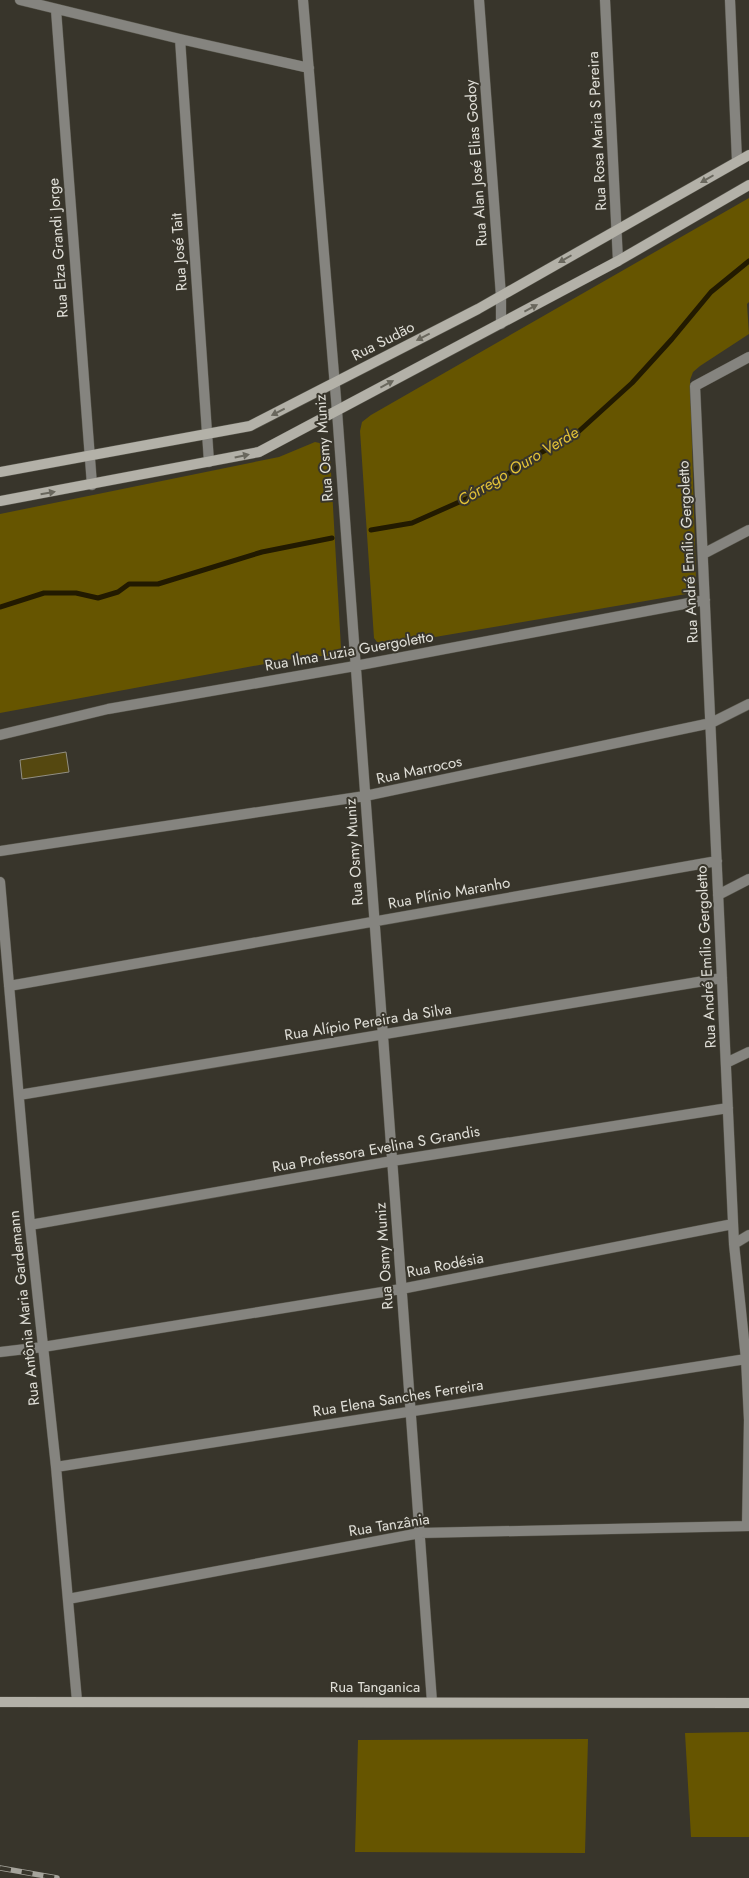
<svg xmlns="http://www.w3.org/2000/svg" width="749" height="1878" viewBox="0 0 749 1878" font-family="Jost,sans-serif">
  <rect width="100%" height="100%" fill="#38352b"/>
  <path fill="#650" d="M749 198V302L747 304 749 334 700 366 693 372 690 380 696 580 695 588 692 593 388 645 377 642 374 638 360 431 362 422 371 415Z
    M315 442 324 444 330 454 341 648 333 656H308L0 713V514L279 457Z
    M749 1732V1837H691L685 1733Z
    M588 1739 585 1853 355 1852 358 1740Z"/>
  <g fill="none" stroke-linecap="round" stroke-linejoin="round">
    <path stroke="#221a00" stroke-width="5" d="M371 530 412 523 475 495 542 452 577 433 632 383 672 339 711 292 749 261
      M0 607 44 593H76L98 598 118 592 129 584H158L262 552 332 538"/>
  </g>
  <path fill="#554810" stroke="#928f83" d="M66 752 69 772 22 779 20 760Z"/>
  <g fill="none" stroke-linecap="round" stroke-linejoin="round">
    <g stroke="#56544a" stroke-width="11">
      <path id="street" d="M20 0 180 39 309 68
        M303 0 337 411 432 1702
        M479 0 501 296V324
        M605 0 618 261
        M730 0 737 161
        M56 10 92 485
        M180 39 209 462
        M703 554 749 530
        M0 735 108 709 355 666 705 600
        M0 851 365 796 711 723 749 704
        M0 882 30 1225 56 1467 77 1701
        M718 895 749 879
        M9 986 717 861
        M726 1063 749 1052
        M19 1095 722 978
        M30 1225 392 1161 728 1108
        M734 1244 749 1235
        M0 1352 43 1347 401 1289 733 1224
        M56 1467 746 1359
        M747 1526 749 1420 746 1359 734 1244 695 386 749 357
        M68 1599 420 1533 749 1526"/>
    </g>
    <g stroke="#56544a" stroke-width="11">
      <path id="secondary" d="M0 472 250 426 478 309 749 155
        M0 501 259 452 618 261 749 185
        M0 1702 749 1703"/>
    </g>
    <use href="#street" stroke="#85847f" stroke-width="10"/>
    <use href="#secondary" stroke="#b3b1a8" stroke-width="10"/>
    <g stroke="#a6a49c" stroke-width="5.5">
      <path id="rail" d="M0 1868 57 1878"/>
    </g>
    <use href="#rail" stroke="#38352b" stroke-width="4" stroke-dasharray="11" stroke-linecap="butt"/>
  </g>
  <defs><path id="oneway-solid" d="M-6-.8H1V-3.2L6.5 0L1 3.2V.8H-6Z" transform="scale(1.25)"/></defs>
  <g fill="#69675d">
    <use href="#oneway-solid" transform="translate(707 179) rotate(150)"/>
    <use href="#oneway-solid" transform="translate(565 259) rotate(150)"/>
    <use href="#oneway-solid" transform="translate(531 308) rotate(-28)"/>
    <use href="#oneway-solid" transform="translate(423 337) rotate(153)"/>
    <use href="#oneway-solid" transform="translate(387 384) rotate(-28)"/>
    <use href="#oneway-solid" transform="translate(278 412) rotate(153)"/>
    <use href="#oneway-solid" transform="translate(242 456) rotate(-12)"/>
    <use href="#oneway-solid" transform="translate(48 493) rotate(-10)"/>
  </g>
  <g text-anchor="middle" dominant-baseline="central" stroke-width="4" stroke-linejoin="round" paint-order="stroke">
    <g font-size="15" fill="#e0dfd8" stroke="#38352b">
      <text transform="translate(597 131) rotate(-93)">Rua Rosa Maria S Pereira</text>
      <text transform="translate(476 163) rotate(-94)">Rua Alan José Elias Godoy</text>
      <text transform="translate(58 248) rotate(-94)">Rua Elza Grandi Jorge</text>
      <text transform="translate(179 252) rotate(-94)">Rua José Tait</text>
      <text transform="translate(383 341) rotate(-27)">Rua Sudão</text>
      <text transform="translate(324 448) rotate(-94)">Rua Osmy Muniz</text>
      <text transform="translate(688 552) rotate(-93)">Rua André Emílio Gergoletto</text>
      <text transform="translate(349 651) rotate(-10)">Rua Ilma Luzia Guergoletto</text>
      <text transform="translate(419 770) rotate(-12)">Rua Marrocos</text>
      <text transform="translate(354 852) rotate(-94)">Rua Osmy Muniz</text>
      <text transform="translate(449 893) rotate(-10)">Rua Plínio Maranho</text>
      <text transform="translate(706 957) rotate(-93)">Rua André Emílio Gergoletto</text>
      <text transform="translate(368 1022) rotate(-9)">Rua Alípio Pereira da Silva</text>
      <text transform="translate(376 1149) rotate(-10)">Rua Professora Evelina S Grandis</text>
      <text transform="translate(384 1256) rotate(-94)">Rua Osmy Muniz</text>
      <text transform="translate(445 1265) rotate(-11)">Rua Rodésia</text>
      <text transform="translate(24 1308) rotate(-96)">Rua Antônia Maria Gardemann</text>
      <text transform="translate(398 1398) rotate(-9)">Rua Elena Sanches Ferreira</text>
      <text transform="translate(389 1525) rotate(-9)">Rua Tanzânia</text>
      <text x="375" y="1687">Rua Tanganica</text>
    </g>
    <g font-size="16" font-style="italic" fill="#e3c237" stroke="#38352b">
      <text transform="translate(518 466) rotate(-31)">Córrego Ouro Verde</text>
    </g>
  </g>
</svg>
